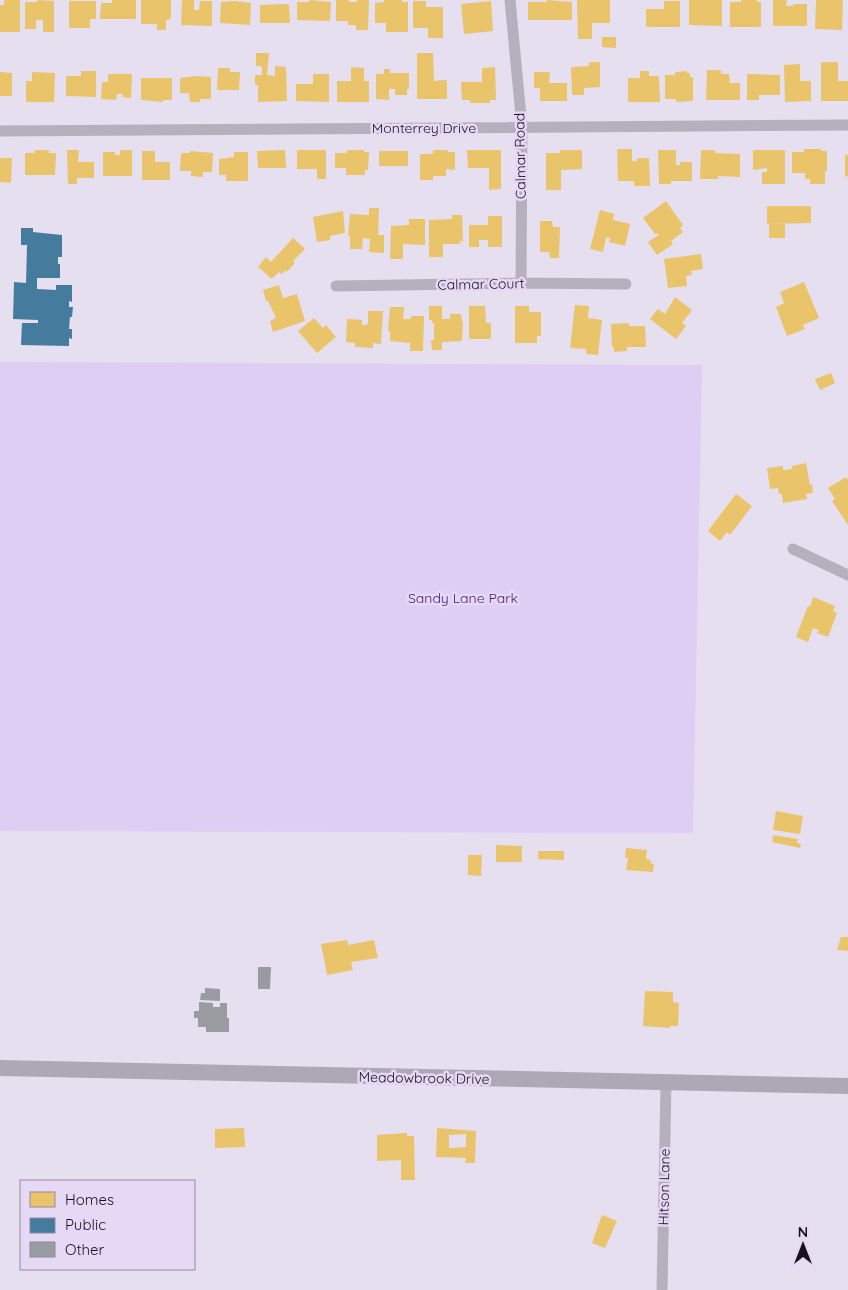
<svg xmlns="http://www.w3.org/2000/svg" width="848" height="1290" viewBox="0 0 848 1290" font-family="Quicksand,sans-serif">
  <rect width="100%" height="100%" fill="#e6dff0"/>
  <path fill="#decef3" d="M0 362 702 365 693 833 0 831Z"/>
  <path fill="#e9c46a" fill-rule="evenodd" d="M4 0H20V32H0V5H4Z
    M37 0 54 1V32H43V20H36V29H25V2H37Z
    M112 0H136V19H100L101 3H112Z
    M141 0H171V17L169 20H166V30H157V24H141Z
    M182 0H194V10H199L200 1H212V26L181 25Z
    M309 0 331 2 330 21 297 20V2H309Z
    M336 0H349V2H357V0H369L368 30H356V25H348V21H336Z
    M384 0H402V2H408V32H386V23H375V3L384 2Z
    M547 0 572 2V20H528V2H547Z
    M577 0H610V23H592V39H578Z
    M689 0H722V26L689 25Z
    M741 0H757V2H761V27H730V2H741Z
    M773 0H787L786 6H793V4H807V26H773Z
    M816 0H843L842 30 815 29Z
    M69 1H96V19H90V28H69Z
    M235 1 251 3 250 25 220 23 221 2Z
    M413 1H426V7H443V38H428V28H413Z
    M491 1 493 31 464 34 461 4Z
    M664 1H680V27H646V9H664Z
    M286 4 289 5 290 23H260V5Z
    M602 37H616V48L602 47Z
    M256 53H269L267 75 275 76V66L286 67 287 101 258 102V85H255V75H262V69L261 66H256Z
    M417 53H433L434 81 447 80V99H417Z
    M589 62H600V87L584 88V95H572L571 67 589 66Z
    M821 62H838V81H848V101H821Z
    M800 64V81H811V101L785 102 784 65Z
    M351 67 364 68V81H369V102H337V81H351Z
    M495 67 496 100H490V103H470V100H462L461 82H482V68Z
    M218 68H230V72H240L239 90H217Z
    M384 69H390V73H409V89H407V95H395V89H389V100L376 99V74H384Z
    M707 70H721V74H729L730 83H740V100H706Z
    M81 71H96V97L66 96V76H81Z
    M640 71H649V76H659L660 102H628V78H640Z
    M687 71V73H690V77H693V101L676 102V99H665V75H675V72Z
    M0 72 12 73V96H0Z
    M32 72 55 73 54 102H26V81H32Z
    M534 72H550L549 83H567V101H540V88H534Z
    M108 74H132L131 98 122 97 123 94H117L116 100 101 99 102 82H108Z
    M313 74H329V102L296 101V84H313Z
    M747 74 780 75V95H759V100H747Z
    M195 76 211 77V99H200V102H190L189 93H180V78Z
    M141 78H172V100H163V102L141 100Z
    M617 149H632V161H637V158H649L650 186H634V181H618Z
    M804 149H821V151H827V171H825V184H810V179H805V173H792V152H804Z
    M35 150H49V153H56L55 175H25V153H35Z
    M67 150H79L78 162H94V178H77V184H68Z
    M120 150H132V176H103V152H115V155H120Z
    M285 150 286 168H258L257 151Z
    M297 150H326V179H317V169H297Z
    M347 150H364V152H369L368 170H365V175H346V168H335V153H347Z
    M433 150H448V152H455V170L446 169V176H433V180H420V154H433Z
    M467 150H501V189L489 190V168H468Z
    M560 150H582V169L561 170V190H546V153H560Z
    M658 150H676V165H680V162H692V181H671V184H659Z
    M701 150H715V153L740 154V177L718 176V179H700Z
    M753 150H785V184H762V172H767V168L753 170Z
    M142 151H155V162H170V180H142Z
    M190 151 213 153 212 172H203V177L191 176V171H180L181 153H190Z
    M379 151H408V166H379Z
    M234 152H248V181H226V175H219V159L234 157Z
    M845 155H848V176L845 177Z
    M0 158H12L11 183 0 182Z
    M666 201 683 225 680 228 683 232 671 241 673 244 657 255 648 242 659 235 657 233 655 234 643 218Z
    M767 206H811V223L767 224Z
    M369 208H379L378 235H384V253L369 252 370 239 363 238 362 249H350V236H348L350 214 369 215Z
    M600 210 614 214 613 220 630 224 625 246 609 242 610 238 608 237 606 238 603 252 590 249Z
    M343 211 345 233 330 236V240L317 242 313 217Z
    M452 215H462L463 241H460V244H443V257H429V220L452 219Z
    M488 216H502V247H488V240H479V247H469V225H488Z
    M409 219H425V245L403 244V259H390L391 226 409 225Z
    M540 221H552L553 227H560L559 258H550L549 252H540Z
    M769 224H785V238H769Z
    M293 238 305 249 293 261 295 263 287 272 286 270 282 274 279 272 272 279 258 267 266 257 271 262Z
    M701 254 703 269 691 271 692 275 686 276 687 286 668 288 664 259Z
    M804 282 819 318 803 325 805 329 787 336 776 307 784 303 780 292Z
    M279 285 283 298 297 294 305 321 273 332 270 321 276 318 268 301H266L263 290Z
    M675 297 692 310 682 323 686 326 676 339 650 319 658 309 665 314Z
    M575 305 589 306 588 318 602 320 598 355 586 354V349L570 348Z
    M429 306H442V319H450V314H461L462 321H463L462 341 442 342V350H432L431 340H434V323H432V320H429Z
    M469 306H485L486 323H491V339H469Z
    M515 306H529V312H541V336H537V343H515Z
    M390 307H404L403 319H411V316H424L423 351H410V343L390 341V331H388Z
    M368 311H383L381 344 373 343V348L355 347V343L346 342 347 319 362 320V325H366L368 324Z
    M314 318 323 328 326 325 336 337 317 353 298 331Z
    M629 323V326H645L646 347H627V351L614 352V347H612L611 324Z
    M831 373 835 383 820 390 815 379Z
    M806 463 810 485 812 484 813 493 806 494 807 499 783 503 782 494H779L778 488 770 489 767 468 783 466V470L792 469V466Z
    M846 477 848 480V525L832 501 835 499 828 488Z
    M736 494 752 506 730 535 727 532 720 541 708 531Z
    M813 597 835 606 833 611 837 613 828 637 817 633 819 630 813 628 808 642 796 637 808 606 810 607Z
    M776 811 803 816 800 834 773 830Z
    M773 835 798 839 797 843 801 844 800 848 772 842Z
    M496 845 522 846V862H496Z
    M626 848 647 850 646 859 651 860 650 863 654 864 653 872 626 870 628 858H625Z
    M538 851H564V860L538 859Z
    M468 855H482L481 876 468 875Z
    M841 937H848V951L837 950Z
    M347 940 348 945 374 940 378 958 351 962 353 970 327 975 321 944Z
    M645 991 673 992V1002L679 1003 678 1026H670V1028L643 1026Z
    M244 1128 245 1147 215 1148V1129Z
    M437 1128 476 1131 475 1163H465L466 1158 436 1157ZM466 1134V1147L449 1148V1135Z
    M407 1133V1136H414L415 1180H401V1160L377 1161V1135Z
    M602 1215 617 1221 605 1248 592 1243Z"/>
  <path fill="#457b9d" d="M21 228H33V232L62 235V257H58V264H60V278H37V289L56 290V285H72V302L69 301V307H73L72 317H70L69 329H72V339L69 338V346L21 345 22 323H38V320L13 319 14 282 26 283 27 245H21Z"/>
  <path fill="#989ba0" d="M258 967H271L270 989H258Z
    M205 988 220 989V1001L200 1000 201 993H205Z
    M199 1002 213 1003V1007H220V1003H227V1018H229V1032H206V1027H198V1018H194V1011H199Z"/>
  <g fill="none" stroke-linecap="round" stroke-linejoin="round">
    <path stroke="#b6b0be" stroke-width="11" d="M510 0 522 127 521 283
      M0 131 848 125
      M336 286 521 283 626 284
      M793 549 848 575
      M662 1290 666 1083"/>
    <path stroke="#aea7b6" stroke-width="16" d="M0 1068 848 1086"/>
  </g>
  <g text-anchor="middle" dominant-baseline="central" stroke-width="5" stroke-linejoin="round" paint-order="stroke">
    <g font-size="14" fill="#16121c" stroke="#e5d9f6">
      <text x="424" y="128">Monterrey Drive</text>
      <text transform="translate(520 156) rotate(-91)">Calmar Road</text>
      <text transform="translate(481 284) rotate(-1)">Calmar Court</text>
      <text transform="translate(424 1078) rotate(1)">Meadowbrook Drive</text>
      <text transform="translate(664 1187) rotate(-89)">Hitson Lane</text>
    </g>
    <g font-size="14" fill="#4b1a74" stroke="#e5d9f6">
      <text x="463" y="598">Sandy Lane Park</text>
    </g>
  </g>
  <rect x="20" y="1180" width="175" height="90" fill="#e5d9f6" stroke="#92899f"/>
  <rect x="30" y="1192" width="25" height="15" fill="#e9c46a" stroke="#92899f"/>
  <text x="65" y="1205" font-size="15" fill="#16121c">Homes</text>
  <rect x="30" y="1218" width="25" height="15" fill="#457b9d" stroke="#92899f"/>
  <text x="65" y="1230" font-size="15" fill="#16121c">Public</text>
  <rect x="30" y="1242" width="25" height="15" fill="#989ba0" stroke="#92899f"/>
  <text x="65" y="1255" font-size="15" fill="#16121c">Other</text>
  <g transform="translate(803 1245)" stroke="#e5d9f6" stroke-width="4" paint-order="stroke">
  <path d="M0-4L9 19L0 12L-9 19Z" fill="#16121c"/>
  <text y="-8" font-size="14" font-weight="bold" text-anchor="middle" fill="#16121c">N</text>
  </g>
</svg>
